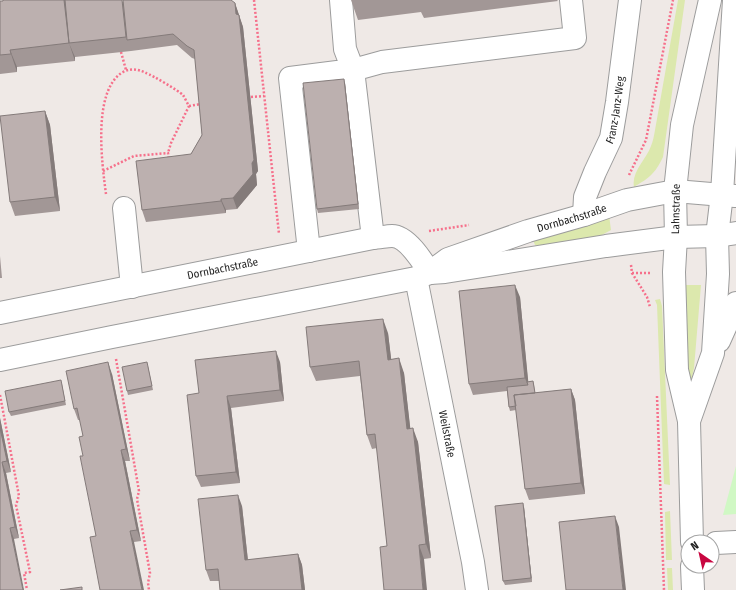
<svg xmlns="http://www.w3.org/2000/svg" width="736" height="590" viewBox="0 0 736 590" font-family="'Fira Sans Condensed',sans-serif">
  <rect width="100%" height="100%" fill="#efe9e6"/>
  <path fill="#dce8ad" d="M678 0H685L663 157C655 174 649 178 634 187 631 172 646 160 651 146 653 141 654 136 655 130Z
    M609 215 611 230 600 236 537 246 535 245 533 240Z
    M685 285H701L694 368 691 382 688 378Z
    M660 299 662 306 670 485 664 484 657 305 655 300Z
    M670 511 672 560H666L665 512Z
    M667 568H672L673 590H668Z"/>
  <path fill="#d0f8c4" d="M736 466V514L723 515Z"/>
  <g fill="none" stroke-linecap="round" stroke-linejoin="round">
    <g stroke="#9c9c9c" stroke-width="24">
      <g id="minor">
        <path d="M124 208 132 287"/>
        <path id="s1" d="M584 215 585 197 595 172 611 138 617 102 630 0"/>
        <path d="M373 238 353 70 382 62 575 38 571 0"/>
        <path d="M309 251 290 78 353 70 345 49 341 0"/>
        <path id="s2" d="M437 267 448 259 528 231 584 215 627 200 675 191 735 196"/>
        <path id="s3" d="M416 278 473 562 477 590"/>
        <path id="s4" d="M0 313 373 238C379 238 386 236 392 236 407 236 423 262 430 273"/>
        <path d="M719 341 736 303"/>
        <path d="M0 360 112 337 416 278 430 273 445 272 606 246 676 237 717 236 736 233"/>
        <path d="M689 421 713 353 718 274 717 236 722 194 734 0"/>
        <path d="M692 542 689 421 677 370 674 272 676 237 675 191 682 125 710 0"/>
        <path d="M716 543 736 542"/>
        <path d="M692 566 693 590"/>
      </g>
    </g>
    <path stroke="#f6708b" stroke-width="2.5" stroke-dasharray="2 2" stroke-linecap="butt" d="M254 0 279 234
      M121 52 126 70
      M251 97 264 96
      M189 106 201 104
      M103 171 134 156 168 153 169 160
      M629 175 646 140 673 0
      M106 194C102 164 92 90 123 72 131 68 138 69 146 73 152 75 179 91 183 95 185 98 187 103 189 106L171 143 168 153
      M429 231 469 225
      M631 265 632 273 647 297 650 307
      M632 273H651
      M116 359 139 491 137 499 150 573 148 583 149 590
      M0 395 19 496 16 505 30 572 24 573 27 590
      M657 396 664 590"/>
    <use href="#minor" stroke="#fff" stroke-width="22"/>
  </g>
  <path fill="#a29796" d="M351 0H557L558 1 424 18 421 12 358 20Z
    M0 1 235 3 243 27 258 171 256 174 257 185 237 209 226 210V213L146 222 142 210 191 154 202 135 195 59 192 58 177 45 131 51 75 57V61L17 67V72L0 74Z
    M345 83 359 209 318 213 317 209Z
    M45 111 50 125 60 211 15 216 10 202Z
    M0 256 2 278H0Z
    M520 297 528 382 533 381 534 385 535 393 571 389 575 400 585 494 529 500 525 489 516 410 510 411 509 407 507 391 473 395 469 384Z
    M388 333 391 359 404 373 410 428 418 442 431 558 424 559 387 546 377 448 372 449 367 435 360 376 316 381 310 367Z
    M280 362 284 401 231 408 240 483 201 487 196 476 199 393Z
    M148 366 153 390 128 395 127 391Z
    M112 374 130 461H125L141 541 134 542 96 536 83 456V436L80 420H78L74 409Z
    M62 384 66 405 11 416 9 412Z
    M0 418 11 472 6 473 19 538 14 539 0 590Z
    M242 506 248 560 298 554 302 565 305 590H220L219 581H210L206 570Z
    M524 507 532 582 505 585 503 581Z"/>
  <path fill="#847b7a" d="M64 0H68L69 43 75 57V61L69 43Z
    M235 3 243 27 258 171 256 174 257 185 237 209 233 198 236 14Z
    M10 50 17 67V72L11 54Z
    M344 79 345 83 359 209 358 204Z
    M45 111 50 125 60 211 55 197Z
    M221 199 226 210V213L221 201Z
    M515 285 520 297 529 389 525 378Z
    M383 319 388 333 393 374 388 360Z
    M276 351 280 362 284 401 280 390Z
    M399 358 404 373 412 443 407 429Z
    M108 362 112 374 130 461 126 449Z
    M571 389 575 400 585 494 581 483Z
    M227 396 231 408 240 483 236 472Z
    M0 418 11 472 7 461 0 428Z
    M413 428 418 442 431 558 426 544Z
    M121 450 125 461 141 541 137 530Z
    M2 462 6 473 19 538 15 527Z
    M238 495 242 506 249 571 245 560Z
    M523 503 524 507 532 582 531 578Z
    M615 516 619 527 626 590H623Z
    M10 528 14 539 24 590H23Z
    M130 531 134 542 144 590H142Z
    M419 545 424 559 427 590H423Z
    M298 554 302 565 305 590H302Z"/>
  <path fill="#bcb0af" stroke="#847b7a" d="M3 0H64L69 43 10 50 11 54 0 55V1H3Z
    M65 0H122L126 37 69 43Z
    M123 0H231L235 3 236 14 239 15 254 160 252 163 253 174 233 198 221 199V201L142 210 136 161 191 154 202 135 194 50 187 46 173 34 127 40Z
    M344 79 358 204 317 209 303 83Z
    M45 111 55 197 10 202 0 116Z
    M515 285 525 378 469 384 459 291Z
    M383 319 388 360 399 358 407 429 413 428 426 544 419 545 423 590H384L380 547 387 546 375 434 367 435 359 361 310 367 306 327Z
    M276 351 280 390 227 396 236 472 196 476 187 395 199 393 195 360Z
    M108 362 126 449 121 450 137 530 130 531 142 590H100L90 537 96 536 80 456H83L79 437 83 436 77 408 74 409 66 371Z
    M147 362 152 386 127 391 122 367Z
    M61 380 65 401 9 412 5 391Z
    M533 381 535 393 514 395 516 406 509 407 507 387 528 385 527 382Z
    M571 389 581 483 525 489 514 395Z
    M0 428 7 461 2 462 15 527 10 528 23 590H0Z
    M238 495 245 560 298 554 302 590H220L218 569 206 570 198 499Z
    M523 503 531 578 503 581 495 506Z
    M615 516 623 590H566L559 522Z
    M82 587V590H60Z"/>
  <g text-anchor="middle" dominant-baseline="central" stroke-width="3" stroke-linejoin="round" paint-order="stroke">
    <g font-size="11" fill="#1f1f1f" stroke="#fff">
      <text stroke="none"><textPath href="#s1" startOffset="111">Franz-Janz-Weg</textPath></text>
      <text transform="translate(676 209) rotate(-89)">Lahnstraße</text>
      <text stroke="none"><textPath href="#s2" startOffset="144">Dornbachstraße</textPath></text>
      <text stroke="none"><textPath href="#s4" startOffset="227">Dornbachstraße</textPath></text>
      <text stroke="none"><textPath href="#s3" startOffset="159">Weilstraße</textPath></text>
    </g>
  </g>
  <g transform="translate(700 554) rotate(326)"><circle r="19" fill="#ffffff" stroke="#a5a5a5"/>
  <path d="M0-3L7 15L0 10L-7 15Z" fill="#c80640"/>
  <text y="-6" font-size="11" font-weight="bold" text-anchor="middle" fill="#1f1f1f">N</text>
  </g>
</svg>
